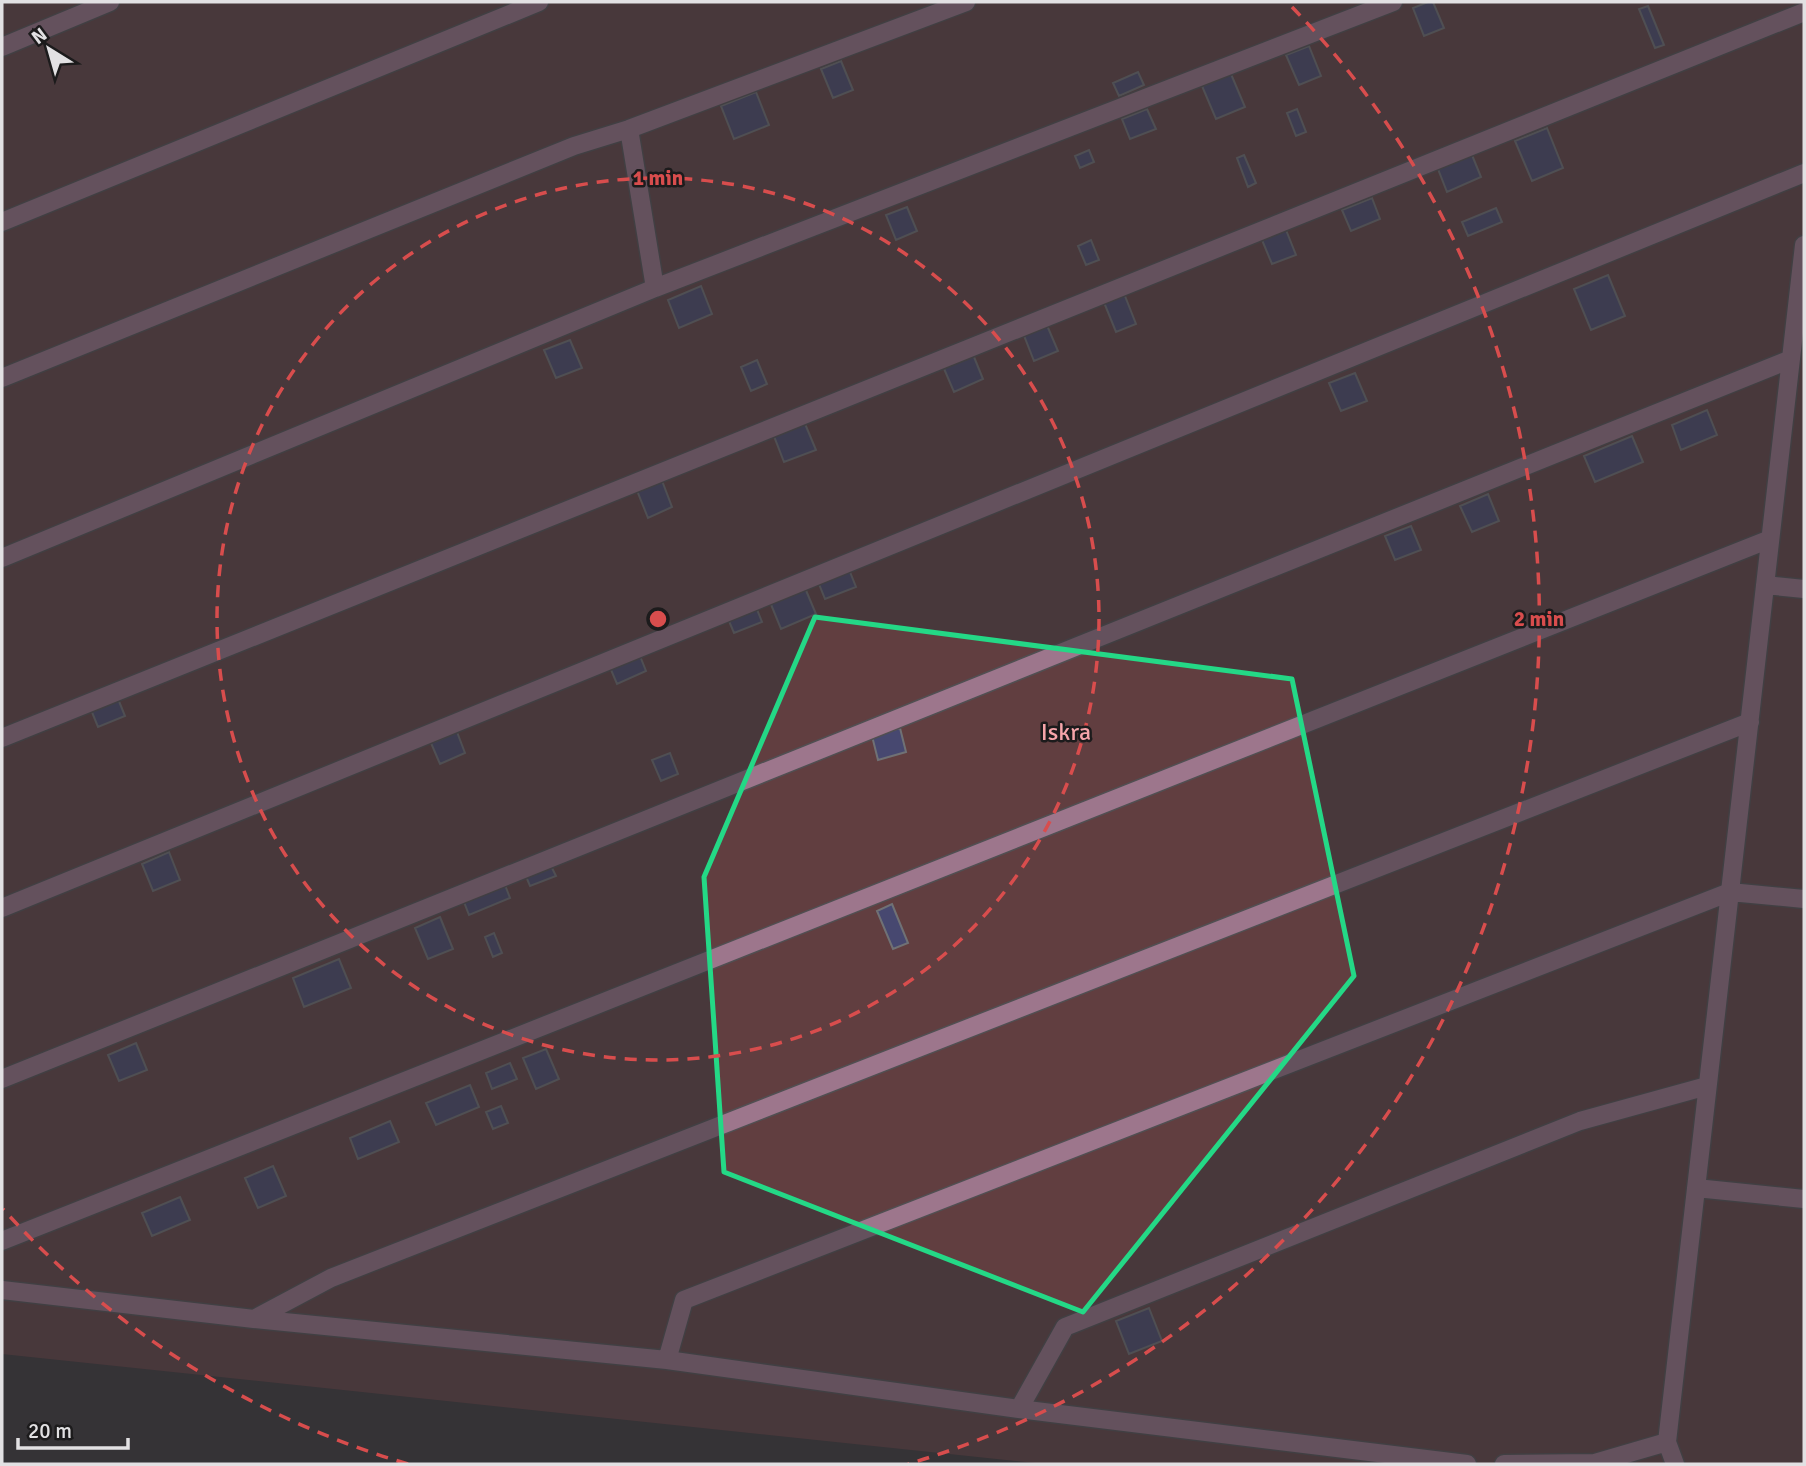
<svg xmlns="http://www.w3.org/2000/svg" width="1806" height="1466" viewBox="0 0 1806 1466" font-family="Signika,sans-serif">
  <rect width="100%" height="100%" fill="#353336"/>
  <path fill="#613e40" d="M2 2H1804V1464H1044L2 1354Z"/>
  <path fill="#474870" stroke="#707175" stroke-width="2" d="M1428 2H1433L1444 28 1424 36 1413 8Z
    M1648 6 1664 45 1655 48 1639 9Z
    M1309 46 1321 76 1299 85 1286 55Z
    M841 61 853 90 833 98 821 69Z
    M1138 72 1144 85 1119 96 1113 83Z
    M1231 74 1245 107 1216 119 1202 86Z
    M756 92 769 125 734 139 721 106Z
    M1147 109 1156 129 1130 139 1122 119Z
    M1297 109 1306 132 1296 136 1287 113Z
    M1547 128 1563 168 1532 181 1515 141Z
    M1089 150 1094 162 1080 168 1075 156Z
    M1244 155 1256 183 1248 187 1237 158Z
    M1472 155 1481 177 1447 192 1438 169Z
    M1372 198 1380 219 1351 231 1342 210Z
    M907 207 917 231 896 240 886 215Z
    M1496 208 1502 222 1468 236 1462 222Z
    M1286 230 1296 255 1272 264 1262 240Z
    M1091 240 1099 260 1086 265 1078 246Z
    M1608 275 1625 316 1591 330 1574 289Z
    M701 286 712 314 679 328 668 300Z
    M1123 291 1136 324 1116 332 1103 300Z
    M1046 323 1058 351 1034 361 1023 333Z
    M570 340 582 368 556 378 544 350Z
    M972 352 983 379 954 392 942 364Z
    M757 360 767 384 751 391 741 367Z
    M1355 373 1367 401 1341 411 1329 383Z
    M1707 410 1717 435 1681 450 1672 425Z
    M803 419 816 450 784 462 772 431Z
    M1632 436 1643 462 1595 482 1584 456Z
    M661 478 672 507 648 518 636 488Z
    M1488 494 1499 521 1472 532 1460 506Z
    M1411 526 1421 550 1395 560 1385 536Z
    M848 567 856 587 825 599 817 579Z
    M805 588 816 614 781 629 770 602Z
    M754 602 762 622 734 633 726 614Z
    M636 646 646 671 617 684 606 658Z
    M114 689 125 716 98 727 87 700Z
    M900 728 906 752 878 760 872 736Z
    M457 732 465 753 440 764 431 743Z
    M670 753 678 774 661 781 652 760Z
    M169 852 180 880 153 891 142 864Z
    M550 864 556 876 530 886 525 874Z
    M505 885 510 898 469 915 464 902Z
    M892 904 908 943 893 949 877 911Z
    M440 917 453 949 428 959 415 928Z
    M494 933 502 953 493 957 485 937Z
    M339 959 351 988 304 1007 293 978Z
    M136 1043 147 1070 119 1081 108 1055Z
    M546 1049 559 1079 536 1089 523 1058Z
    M510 1063 517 1079 492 1089 486 1073Z
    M470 1085 479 1107 436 1125 426 1103Z
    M501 1106 508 1123 493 1129 486 1112Z
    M390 1121 399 1142 358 1159 350 1138Z
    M273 1166 286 1196 258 1208 245 1178Z
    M180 1197 190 1220 152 1236 142 1213Z
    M1149 1308 1162 1341 1129 1354 1116 1321Z"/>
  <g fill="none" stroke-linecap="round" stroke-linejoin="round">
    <g stroke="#514f52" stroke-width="21">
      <path id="minor" d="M2 47 110 2
        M629 129 655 288
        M2 222 539 2
        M2 378 574 146 629 129 966 2
        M2 558 655 288 1393 2
        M1765 585 1804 589
        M2 738 1804 12
        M2 908 1804 173
        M2 1079 1791 359
        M1696 1188 1804 1199
        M2 1241 1770 539
        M2 1290 254 1319 667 1360 1019 1409 1467 1464
        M254 1319 331 1278 1750 722
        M667 1360 684 1300 1730 892 1804 899
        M1019 1409 1065 1327 1580 1121 1707 1086
        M1504 1464 1595 1463 1667 1442
        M1675 1464 1667 1442 1804 245"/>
    </g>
    <use href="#minor" stroke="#9d768c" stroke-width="18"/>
  </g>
  <path d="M0 0H1806V1466H0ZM815 617 1292 679 1354 976 1083 1312 724 1172 704 877Z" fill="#353336" fill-opacity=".55" fill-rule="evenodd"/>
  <path fill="none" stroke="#24d886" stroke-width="5" stroke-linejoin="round" d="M815 617 1292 679 1354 976 1083 1312 724 1172 704 877Z"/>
  <g fill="none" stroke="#d84d4d" stroke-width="3.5" stroke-dasharray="12 9">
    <circle cx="658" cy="619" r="441"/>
    <path d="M408 1464A881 881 0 0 1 3 1209M1292 7A881 881 0 0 1 908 1464"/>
  </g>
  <g text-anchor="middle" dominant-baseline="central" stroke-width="5" stroke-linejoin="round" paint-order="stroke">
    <g font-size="24" fill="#f6a5aa" stroke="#1c1b1c">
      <text x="1066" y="732">Iskra</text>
    </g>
  </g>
  <circle cx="658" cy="619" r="10" fill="#d84d4d" stroke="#1c1b1c" stroke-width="3.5"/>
  <g font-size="21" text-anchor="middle" font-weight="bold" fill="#d84d4d" stroke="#1c1b1c" stroke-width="5" stroke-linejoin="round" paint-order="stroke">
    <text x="658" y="185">1 min</text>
    <text x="1539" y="626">2 min</text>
  </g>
  <rect width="1806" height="1466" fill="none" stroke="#e2e1e3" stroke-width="7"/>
  <g transform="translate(49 49) rotate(323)" stroke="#1c1b1c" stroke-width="5" paint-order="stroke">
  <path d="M0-5L12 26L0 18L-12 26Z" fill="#e2e1e3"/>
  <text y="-10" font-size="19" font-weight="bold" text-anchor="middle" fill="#e2e1e3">N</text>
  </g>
  <path d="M18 1438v10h110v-10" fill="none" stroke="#e2e1e3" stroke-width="3.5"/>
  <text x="28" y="1438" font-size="21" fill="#e2e1e3" stroke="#1c1b1c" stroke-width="5" paint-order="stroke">20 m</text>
</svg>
